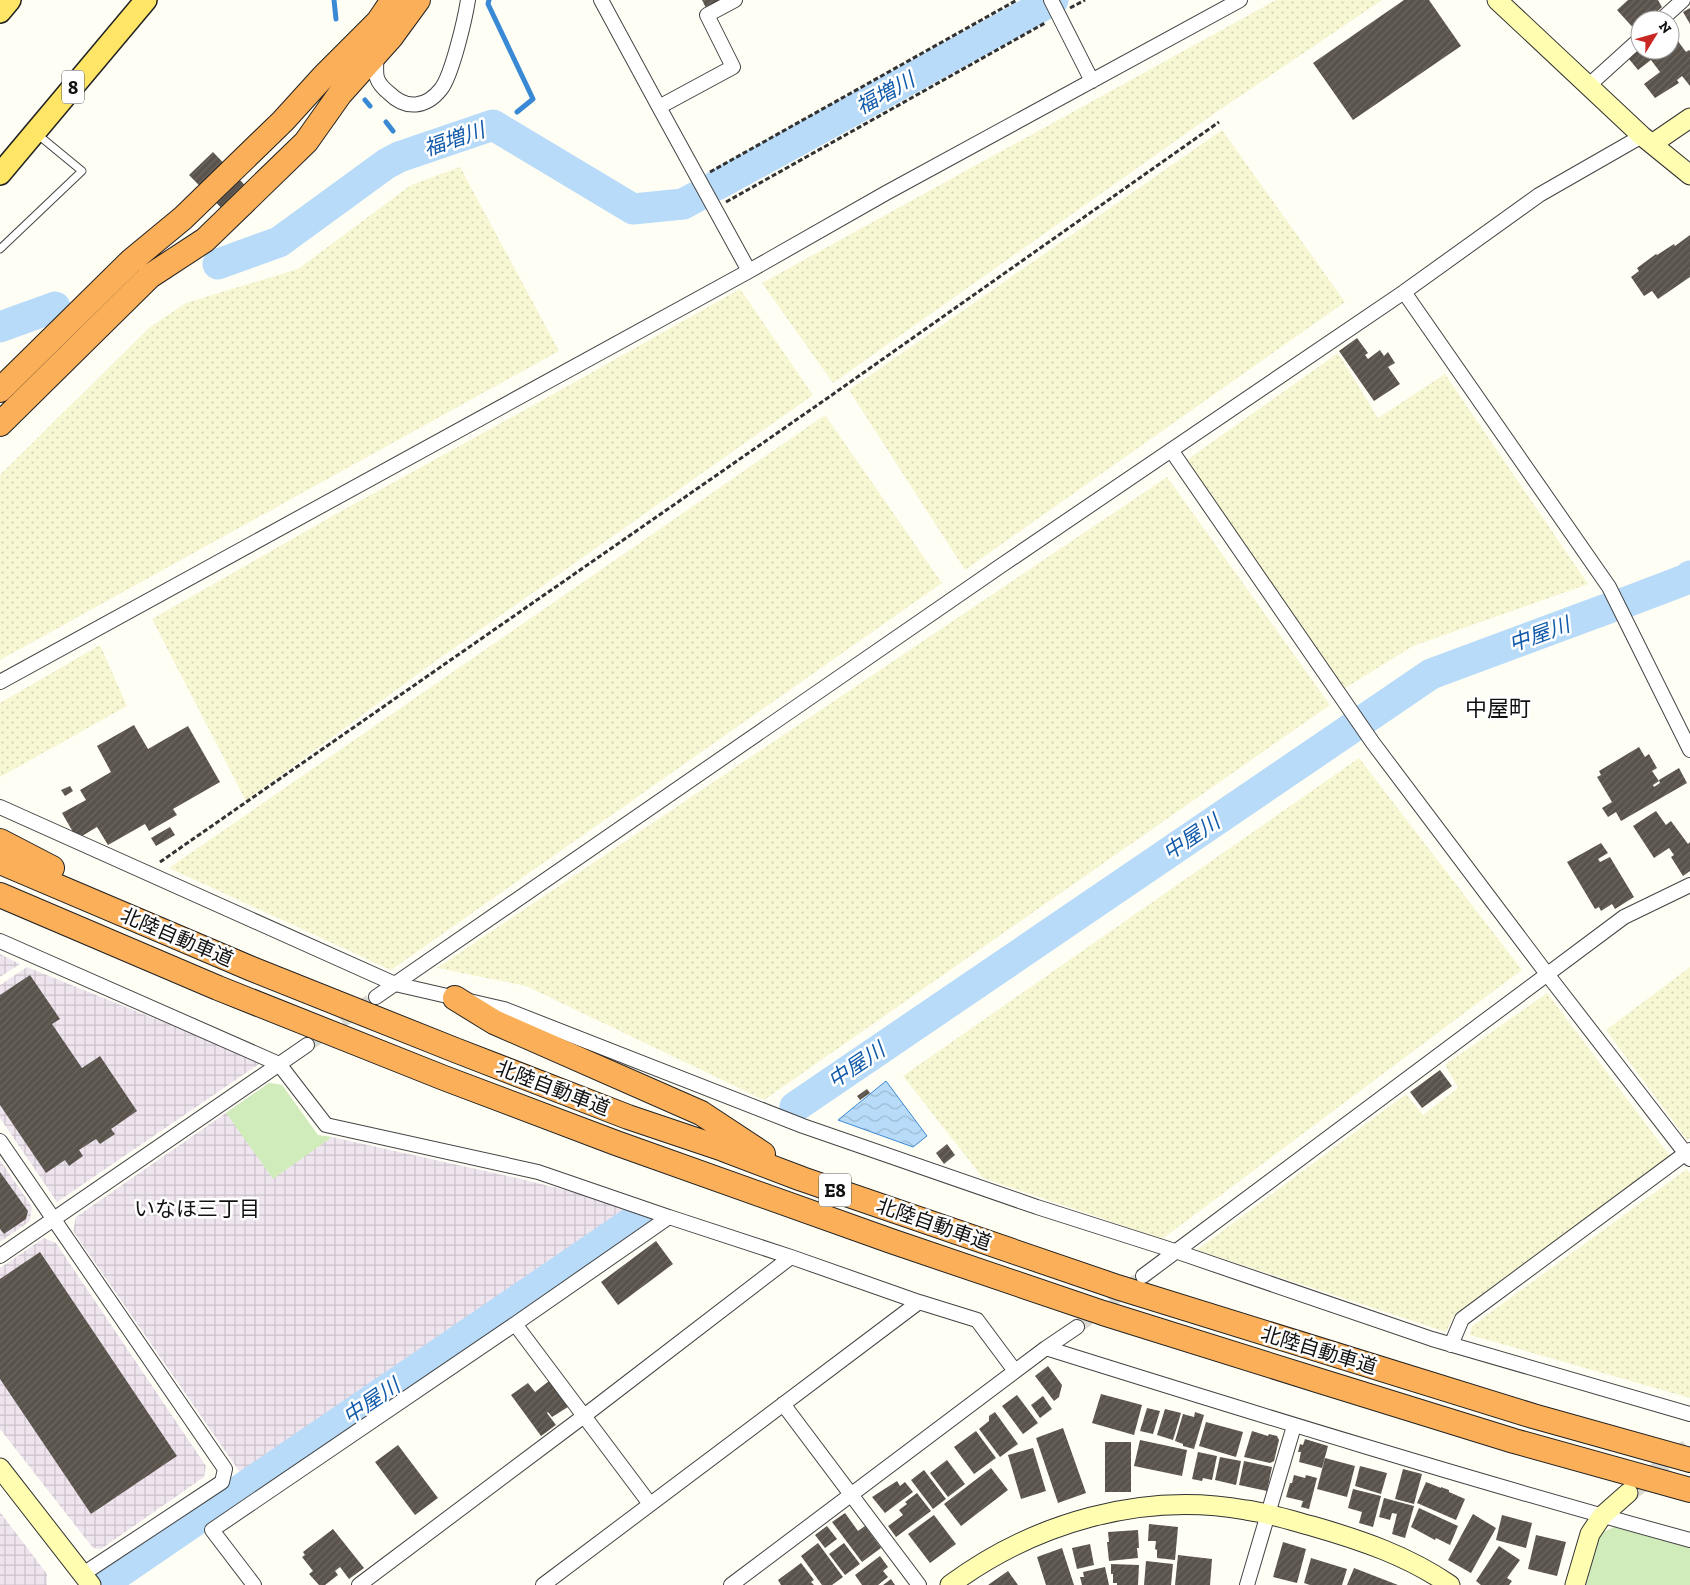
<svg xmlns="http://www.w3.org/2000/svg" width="1690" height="1585" viewBox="0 0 1690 1585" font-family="'Zilla Slab','Noto Sans JP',serif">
  <defs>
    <pattern id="industrial-grid" width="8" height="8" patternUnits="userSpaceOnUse" patternTransform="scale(1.25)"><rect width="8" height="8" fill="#efe5ef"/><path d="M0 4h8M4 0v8" fill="none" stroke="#ccc3cc"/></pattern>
    <pattern id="farmland-dots" width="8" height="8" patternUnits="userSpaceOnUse" patternTransform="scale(1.25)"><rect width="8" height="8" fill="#f7f7d3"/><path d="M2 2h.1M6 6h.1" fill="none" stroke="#d3d3b4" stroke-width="1.8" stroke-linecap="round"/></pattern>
    <pattern id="water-waves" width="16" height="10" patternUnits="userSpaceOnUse" patternTransform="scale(1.25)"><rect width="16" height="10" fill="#b7dbf9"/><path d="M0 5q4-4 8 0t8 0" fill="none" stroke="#9cbbd4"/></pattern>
    <pattern id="building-hatch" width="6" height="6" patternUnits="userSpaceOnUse" patternTransform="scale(1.25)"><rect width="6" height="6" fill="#5a534c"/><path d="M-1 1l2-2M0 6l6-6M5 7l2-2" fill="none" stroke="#6d6762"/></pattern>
  </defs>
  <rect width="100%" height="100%" fill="#fffef5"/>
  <path fill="url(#industrial-grid)" d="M0 954 20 964 0 977Z
    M27 967 262 1062 57 1202 0 1118V985Z
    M269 1083 282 1085 318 1136 332 1137 517 1178 629 1206 241 1474 73 1231 76 1217Z
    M0 1160 32 1207 30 1221 0 1242Z
    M44 1238 56 1243 206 1466 204 1477 101 1549 93 1548 0 1429V1268Z
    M0 1512 47 1574V1585H0Z"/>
  <path fill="url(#farmland-dots)" d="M1276 0H1382L1215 113 833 383 762 283Z
    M1222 130 1345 302 965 570 849 390Z
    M460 167 559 351 0 660V475L149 328 186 303 298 269 411 185Z
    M740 289 813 395 426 668 246 801 152 619 338 513 550 396Z
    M1338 353 1378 418 1445 374 1588 584 1413 646 1342 690 1184 462Z
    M825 415 942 583 391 970 169 868Z
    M1167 477 1330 705 764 1100 526 986 437 968Z
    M100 645 127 706 0 777V703Z
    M1359 758 1522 970 1162 1239 983 1178 903 1076Z
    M1690 967V1138L1687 1140 1606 1030Z
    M1547 993 1670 1156 1453 1317 1446 1332 1197 1250 1406 1094 1423 1115 1458 1088 1445 1065Z
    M1687 1169 1690 1173V1398L1470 1335 1472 1326Z"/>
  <path fill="#d1ecbb" d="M269 1083 282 1085 318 1135 332 1137 273 1179 226 1113Z
    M1614 1527 1690 1548V1585H1586L1601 1533Z"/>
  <path fill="url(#water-waves)" stroke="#3a89d4" d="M886 1081 927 1136 913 1147 838 1120Z"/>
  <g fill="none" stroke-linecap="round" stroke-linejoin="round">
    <path stroke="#3a89d4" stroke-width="5" d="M334 0 336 19
      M489 0 488 4 533 99 517 112
      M365 100 370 106
      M386 122 393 131
      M493 125 505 121
      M402 150 404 156"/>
    <path stroke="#b7dbf9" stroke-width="31" d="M717 185 1053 0
      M218 264 279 242 386 164 399 157 493 125 633 209 683 204 696 197
      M0 327 55 307
      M1624 603 1687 579 1690 576
      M795 1107 1431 674 1609 608
      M101 1585 641 1216"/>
  </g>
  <path fill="url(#building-hatch)" d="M702 0H721L706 8Z
    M1404 0H1429L1461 46 1353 120 1313 63Z
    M1628 0H1658L1662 7 1648 20H1640V28L1636 31 1617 10Z
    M1690 8V24L1683 12Z
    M1672 33 1686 52 1689 50 1690 51V86L1682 76 1677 80 1679 83 1655 98 1644 84 1660 72 1651 60 1638 70 1629 59 1639 50 1645 51 1647 50 1648 51 1650 50H1670V35Z
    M213 152 261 202 238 225 189 175Z
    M1690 235V277L1658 299 1652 291 1644 296 1631 277 1639 271 1637 268 1656 254 1657 255 1674 244 1675 246Z
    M1357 338 1368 353 1365 355 1368 359 1380 350 1384 356 1388 352 1395 363 1388 367 1400 384 1374 401 1339 351Z
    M134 725 148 749 188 726 220 782 173 809 177 815 149 831 145 824 108 845 97 827 77 839 62 813 86 800 80 790 111 772 97 746Z
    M1639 747 1645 757 1649 754 1657 768 1652 771 1659 781 1653 785 1654 787 1660 783 1659 780 1679 768 1687 783 1621 821 1616 812 1608 817 1602 808 1612 802 1597 777 1601 775 1599 771Z
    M70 786 73 791 65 796 61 790Z
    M1656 811 1666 825 1671 821 1688 844 1690 842V871L1683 876 1671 857 1674 855 1669 848 1654 858 1633 826Z
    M170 827 175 835 156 846 151 838Z
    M1601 843 1608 853 1598 859 1600 862 1610 857 1634 897 1615 909 1612 904 1601 911 1599 907 1595 909 1567 862Z
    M30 975 60 1019 52 1024 82 1068 100 1056 137 1111 111 1129 115 1134 100 1144 96 1139 79 1150 83 1156 69 1166 65 1160 46 1173 0 1105V995Z
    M1440 1070 1452 1086 1422 1108 1410 1092Z
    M867 1089 870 1093 860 1100 857 1096Z
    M947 1144 955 1155 944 1164 936 1153Z
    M0 1172 28 1211 26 1219 4 1234 0 1229Z
    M656 1241 673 1264 618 1305 601 1282Z
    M40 1252 177 1456 91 1514 0 1379V1279Z
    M1048 1366 1062 1385 1059 1397 1054 1401 1035 1376Z
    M549 1381 568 1407 552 1417 548 1412 547 1413 556 1425 541 1436 511 1395 528 1383 535 1392Z
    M1101 1394 1142 1405 1134 1435 1092 1423Z
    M1017 1395 1038 1423 1023 1434 1002 1406Z
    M1043 1396 1052 1409 1040 1418 1031 1405Z
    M1147 1408 1160 1411 1153 1434 1140 1431Z
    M1165 1409 1181 1413 1173 1440 1157 1435Z
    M995 1412 1018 1444 1000 1457 979 1429 989 1421V1416Z
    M1195 1412 1204 1415 1194 1449 1183 1446V1444L1175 1441 1183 1414 1194 1417Z
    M1206 1422 1243 1432 1236 1457 1199 1446Z
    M1063 1428 1086 1493 1058 1503 1036 1438Z
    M976 1431 996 1458 974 1474 954 1447Z
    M1252 1431 1268 1436 1269 1434 1277 1436 1279 1440 1274 1461 1270 1463 1244 1457Z
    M1305 1439 1328 1446 1322 1468 1299 1462 1301 1452H1298L1300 1444 1303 1445Z
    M1140 1440 1187 1450 1182 1476 1134 1466Z
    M1105 1442H1131V1492H1105Z
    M398 1445 438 1498 415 1515 375 1462Z
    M1033 1448 1046 1491 1021 1499 1008 1455Z
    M1198 1452 1217 1456 1212 1480 1203 1478 1202 1481 1192 1479Z
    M1220 1457 1241 1461 1236 1485 1215 1480Z
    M1325 1458 1355 1466 1347 1497 1317 1489Z
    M947 1460 965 1484 948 1497 930 1473Z
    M1244 1461 1272 1467 1267 1491 1239 1485Z
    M1360 1466 1387 1473 1381 1494 1355 1486Z
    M991 1468 1008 1490 961 1526 944 1504Z
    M1403 1469 1422 1474 1414 1504 1395 1499Z
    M924 1470 946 1499 933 1509 911 1480Z
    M1294 1475 1305 1478 1306 1475 1317 1478 1309 1509 1301 1507 1303 1501 1286 1497 1290 1483H1292Z
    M897 1481 900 1486 905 1482 913 1492 885 1513 872 1497Z
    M1426 1482 1441 1488V1487L1449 1490V1492L1465 1499 1456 1520 1417 1503Z
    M1353 1489 1381 1496 1373 1527 1359 1523 1362 1512 1348 1508Z
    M917 1493 931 1511 896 1537 888 1526 903 1515 899 1510 907 1504 905 1502Z
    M1384 1498 1414 1506 1405 1538 1392 1534 1397 1514 1392 1513 1390 1520 1379 1517Z
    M1419 1508 1458 1526 1450 1545 1436 1538 1435 1540 1411 1527Z
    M845 1513 858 1531 865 1526 881 1548 862 1562 832 1522Z
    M1473 1514 1496 1528 1471 1573 1448 1560Z
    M934 1515 956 1544 930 1563 908 1534Z
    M1502 1515 1532 1523 1526 1548 1496 1540Z
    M1149 1524 1178 1527 1175 1560 1157 1558V1550L1155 1549 1156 1541H1148Z
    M827 1526 837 1539 825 1548 815 1535Z
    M333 1529 364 1568 349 1579 340 1567 335 1571 338 1575 325 1585H319L309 1574 313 1571 302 1557 305 1555 303 1552Z
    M1138 1530 1139 1548H1137L1138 1558 1109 1561 1107 1542H1109L1108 1532Z
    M1536 1535 1566 1542 1557 1576 1528 1569Z
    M1283 1542 1306 1549 1297 1583 1273 1577Z
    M818 1543 843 1577 832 1585H822L801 1556Z
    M844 1543 860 1564 845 1575 829 1554Z
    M1090 1544 1094 1565 1077 1569 1072 1548Z
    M1499 1546 1520 1560 1507 1578 1512 1581 1509 1585H1481L1476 1581Z
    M1062 1548 1074 1585H1046L1037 1557Z
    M1178 1555 1212 1559 1210 1585H1175Z
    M880 1556 888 1567 883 1571 888 1577 878 1585H862L855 1575Z
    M1311 1558 1347 1569 1342 1585H1310L1304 1583Z
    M1146 1561 1173 1564 1171 1585H1144Z
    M801 1563 814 1580 811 1582 814 1585H781L778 1580Z
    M1111 1564 1139 1565 1138 1585H1117V1583H1113V1574H1111Z
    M1105 1567 1109 1585H1082L1080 1577H1084L1083 1572Z
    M1354 1568 1398 1585H1347Z
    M1008 1571 1018 1585H988Z
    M891 1579 895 1585H883Z"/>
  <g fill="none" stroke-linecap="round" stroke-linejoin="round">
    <path stroke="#dbdad3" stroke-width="14" stroke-dasharray="14 7" stroke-linecap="butt" d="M307 1045 376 997
      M1077 1327 1143 1276"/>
    <path stroke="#dbdad3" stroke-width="19" stroke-dasharray="19 9" stroke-linecap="butt" d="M1628 1493 1690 1447"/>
    <g stroke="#444" stroke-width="9">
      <path id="lane" d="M0 249 82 171 37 134"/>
    </g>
    <g stroke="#444" stroke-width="16">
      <path id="street" d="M601 0 659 107
        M735 0 707 15 733 67 659 107 749 271
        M1051 0 1092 81
        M1661 20 1683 0
        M376 55C377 62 375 71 377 78 379 84 384 89 389 93 406 110 426 108 441 89 452 75 465 19 468 0
        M1588 86 1640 39
        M1404 292 1609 587 1690 750
        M1171 450 1373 743 1547 974 1690 1159
        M0 682 749 271 886 193 1240 0
        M0 807 395 984 504 1009 803 1126 1037 1207 1175 1251 1432 1339 1690 1414
        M0 941 279 1064 326 1125 538 1172 669 1217
        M376 997 1002 565 1404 292 1539 195 1642 136
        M0 1141 225 1469 222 1482 83 1574
        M0 1256 307 1045
        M1143 1276 1624 917 1690 885
        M515 1324 650 1504
        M1451 1345 1462 1319 1690 1150
        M1046 1348C1260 1415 1474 1481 1690 1540
        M783 1404 919 1585
        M254 1585 212 1530 515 1324 669 1217 791 1257 919 1302 977 1320 1015 1371
        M359 1585 584 1416 791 1257
        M543 1585 919 1302
        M731 1585 1046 1348 1077 1327
        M1247 1585 1294 1426"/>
    </g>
    <g stroke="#333" stroke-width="21">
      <path id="secondary" d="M1497 0 1642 136 1690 175
        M1652 144 1690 118
        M0 1468 91 1585
        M950 1585C1034 1523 1142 1491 1246 1510 1268 1513 1290 1520 1312 1526 1361 1540 1408 1556 1450 1585
        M1575 1585 1590 1534 1602 1516 1628 1493"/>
    </g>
    <g stroke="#222" stroke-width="24">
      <path id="primary" d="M0 12 10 0
        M0 174 146 0"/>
    </g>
    <g stroke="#222" stroke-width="26">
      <path id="highway" d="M0 390 131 261 183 218 283 121 323 77 378 22 393 0
        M0 424 150 276 205 240 306 142 340 94 391 37 418 0
        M0 841 52 868
        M0 862 252 969 455 1050 628 1117 723 1149 802 1179 1117 1287 1533 1416 1690 1460
        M0 895 218 988 444 1078 616 1143 891 1241 1103 1313 1317 1380 1514 1441 1690 1490
        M455 998 494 1022 701 1113 763 1154"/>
    </g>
    <path stroke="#333" stroke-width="3" stroke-dasharray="5 2.5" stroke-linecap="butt" d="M1070 8 1085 0
      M710 172 1017 0
      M726 202 1045 23
      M160 862 829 397 1219 122"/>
    <use href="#lane" stroke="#fff" stroke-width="7"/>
    <use href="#street" stroke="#fff" stroke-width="14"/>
    <use href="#secondary" stroke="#fffdb0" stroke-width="19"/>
    <use href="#primary" stroke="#fee566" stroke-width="21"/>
    <use href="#highway" stroke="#faaf58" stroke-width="24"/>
  </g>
  <g text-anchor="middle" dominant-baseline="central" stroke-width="5" stroke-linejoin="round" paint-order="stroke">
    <g fill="#fff" stroke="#585858" stroke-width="1">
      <rect x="62" y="70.5" width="22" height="33" rx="4"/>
      <rect x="819" y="1173.5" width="32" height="33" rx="4"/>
    </g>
    <g font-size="19" font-weight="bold" fill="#111">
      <text x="73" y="87">8</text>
      <text x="835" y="1190">E8</text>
    </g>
    <g font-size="20" fill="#111" stroke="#fff">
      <text transform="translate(177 937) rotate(23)">北陸自動車道</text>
      <text transform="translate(553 1088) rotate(21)">北陸自動車道</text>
      <text transform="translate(934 1224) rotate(19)">北陸自動車道</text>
      <text transform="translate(1319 1350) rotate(17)">北陸自動車道</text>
    </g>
    <g font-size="21" font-style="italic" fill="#125baa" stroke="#fff">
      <text transform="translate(885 93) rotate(-29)">福増川</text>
      <text transform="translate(454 139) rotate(-19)">福増川</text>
      <text transform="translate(1539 634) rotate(-20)">中屋川</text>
      <text transform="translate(1191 837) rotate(-34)">中屋川</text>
      <text transform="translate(856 1065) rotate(-34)">中屋川</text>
      <text transform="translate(371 1401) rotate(-34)">中屋川</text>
    </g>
    <g font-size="21" fill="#111" stroke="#fff">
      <text x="197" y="1208">いなほ三丁目</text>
    </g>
    <g font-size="22" fill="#111" stroke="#fff">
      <text x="1498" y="708">中屋町</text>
    </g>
  </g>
  <g transform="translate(1655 35) rotate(53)"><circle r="24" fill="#ffffff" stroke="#a0a0a0"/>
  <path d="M0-4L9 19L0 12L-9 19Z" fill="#c92721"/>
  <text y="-8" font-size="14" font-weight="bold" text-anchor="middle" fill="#111111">N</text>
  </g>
</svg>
